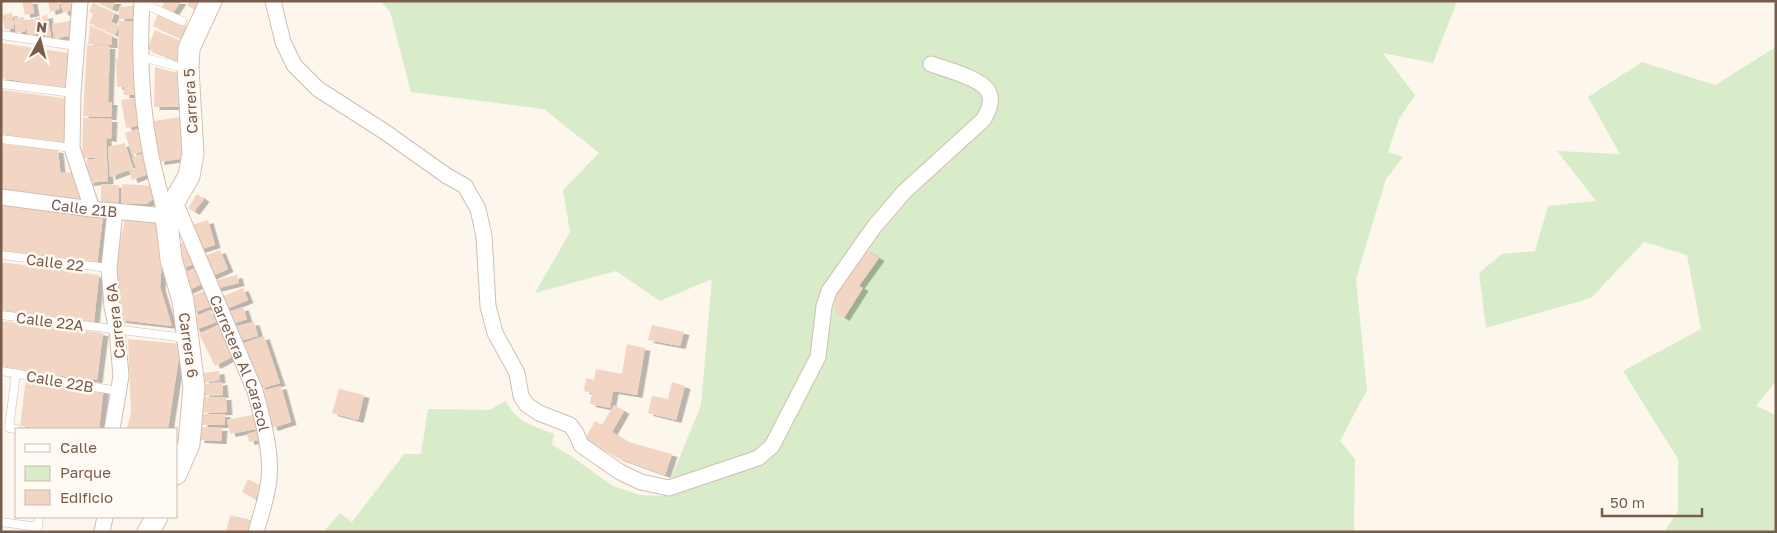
<svg xmlns="http://www.w3.org/2000/svg" width="1777" height="533" viewBox="0 0 1777 533" font-family="'Golos Text',sans-serif">
  <defs>
    <filter id="shadow"><feDropShadow dx="5.5" dy="3" stdDeviation="0" flood-color="#0004"/></filter>
  </defs>
  <rect width="100%" height="100%" fill="#fdf6ec"/>
  <path fill="#d8ecc9" d="M380 1H1457L1433 63 1383 53 1415 95 1399 119 1388 152 1403 157 1386 179 1356 279 1367 390 1340 441 1355 459 1354 532H323L340 513 352 522 404 454H421L428 409 489 410 506 401C517 423 532 425 554 434L552 445 568 454 613 486 640 495 670 496 759 463 776 449 823 358 829 306 834 292 878 230 907 196 989 122 995 107 994 91 984 79 933 59H929L926 61V65L928 68C940 73 978 83 984 94 988 102 983 109 980 116L900 189 869 225 824 289 820 304 816 341 813 356 769 442 755 454 668 486 701 405 712 279 660 301 616 271 535 293 570 232 563 190 599 153 544 109 411 92 390 11Z
    M1776 47V381L1756 406 1776 415V532H1664L1678 511V459L1623 371 1701 329 1687 255 1644 242 1591 298 1486 328 1479 273 1502 254 1535 251 1548 206 1596 201 1557 151 1620 154 1588 97 1642 62 1715 85Z"/>
  <path fill="#f3d5c3" filter="url(#shadow)" d="M22 1H32L34 13 25 15Z
    M48 1H58L60 9 50 12Z
    M60 1H69L72 10 63 13Z
    M95 1H116L112 9Z
    M165 1H181L173 13 162 7Z
    M190 1H207L202 15 187 5Z
    M93 3 115 13 111 22 119 25V21H139V42H127L137 43 141 95H124V87H117L116 59H118L119 26 115 35 89 23 93 14 89 12Z
    M140 5 141 18 119 19V7Z
    M159 12 193 28 187 41 153 26Z
    M12 13 14 28 5 30 2 15Z
    M47 15 51 37 46 38 42 16Z
    M24 17 26 31 16 33 14 18Z
    M40 17 44 35 39 37 35 18Z
    M35 19 37 34 28 35 25 20Z
    M70 21 72 35 54 39 52 24Z
    M90 25 112 36V45L88 44Z
    M155 30 186 43 179 61 147 49Z
    M1 43 75 54 69 89 1 78Z
    M87 45 110 46 108 102H112L111 117 83 116Z
    M155 67 181 74V107H154Z
    M1 90 71 99 65 144 1 135Z
    M141 97 146 124 126 128 121 100Z
    M181 117 186 158 159 162 154 121Z
    M83 118 112 119 111 139 106 138 108 181 88 183 86 160 102 158H82Z
    M141 128 147 150 132 155 125 133Z
    M125 143 133 168H136L132 157 144 153 151 173 132 180 129 170 110 177 108 147Z
    M1 144 58 150 62 187 61 173 73 172 81 199 49 198 1 192Z
    M101 184 119 185 118 204 101 203Z
    M122 184 154 186 156 197 146 204 121 203Z
    M197 194 204 199 194 212 188 208Z
    M1 203 103 216 97 265 1 251Z
    M126 216 165 220 160 287 172 326 120 320 113 272Z
    M208 220 215 245 199 250 192 225Z
    M186 241 196 263 182 269 172 248Z
    M865 249 879 258 859 286 863 288 844 318 836 313 834 297Z
    M220 250 228 269 210 277 202 257Z
    M1 262 99 275 94 322 1 311Z
    M197 267 204 283 187 291 180 275Z
    M237 275 239 283 215 289 213 281Z
    M243 288 248 300 224 310 219 298Z
    M206 290 212 306 193 313 187 298Z
    M243 307 247 319 230 325 226 313Z
    M210 310 216 322 195 330 190 319Z
    M1 321 103 333 97 380 1 369Z
    M254 322 258 336 236 342 232 327Z
    M218 325 234 356 215 366 199 334Z
    M652 325 684 332 680 346 648 340Z
    M264 336 280 383 260 389 244 343Z
    M128 339 181 344 168 429H127L131 412Z
    M627 344 645 348 637 395 613 391 610 408 590 404 592 393 584 391 586 378 594 380 596 369 622 374Z
    M219 371 220 380 204 383 203 373Z
    M26 378 104 386 99 429H43L20 426Z
    M222 382 223 395 204 396V384Z
    M672 382 685 386 676 420 648 413 652 396 668 399Z
    M281 386 291 422 272 428 261 391Z
    M339 389 364 395 358 420 332 413Z
    M203 397H226L227 412 203 413Z
    M614 405 624 411 612 432 628 442 672 454 665 475 618 458 585 439 595 421 602 425Z
    M202 414H225V425H202Z
    M257 414 261 428 230 434 227 420Z
    M200 427 222 428 221 441 199 440Z
    M261 430 263 439 249 442 247 434Z
    M248 479 262 487 255 499 242 492Z
    M230 515 255 521 252 532H226Z"/>
  <g fill="none" stroke-linecap="round" stroke-linejoin="round">
    <g stroke="#d1beb0" stroke-width="9">
      <path id="lane" d="M142 3 182 21
        M1 35 76 46
        M141 57 188 69
        M1 84 73 93
        M1 139 72 148
        M1 255 109 268
        M1 315 186 338
        M1 371 118 391
        M16 373 9 428 16 429
        M1 522 38 527
        M37 532 39 517"/>
    </g>
    <g stroke="#d1beb0" stroke-width="17">
      <g id="street">
        <path d="M80 1 73 93 72 148 92 209"/>
        <path d="M273 1 283 42 294 65 318 89 385 132 447 176 465 186 478 209 484 236 488 306 495 333 517 373 521 396 527 405 539 413 570 425 576 433 581 445 620 472 641 482 669 488 758 458 772 446 818 357 824 306 829 291 874 227 904 192 984 119C988 111 993 102 989 93 984 79 945 69 931 64"/>
        <path id="s1" d="M1 197 92 209 166 216C161 196 155 176 151 156 141 106 139 51 142 1"/>
        <path id="s2" d="M175 202 255 391C262 417 272 452 269 479 267 497 261 515 256 532"/>
        <path d="M112 429 121 376 117 330 112 307 109 268 115 211"/>
        <path d="M102 532 105 517"/>
      </g>
    </g>
    <g stroke="#d6c0b0" stroke-width="23">
      <path id="secondary" d="M176 474 189 444 194 387 183 301 171 259 166 216 189 176 193 154 188 69 189 48 211 1
        M148 532 157 517"/>
    </g>
    <use href="#lane" stroke="#fff" stroke-width="8"/>
    <use href="#street" stroke="#fff" stroke-width="15"/>
    <use href="#secondary" stroke="#fff" stroke-width="21"/>
  </g>
  <g text-anchor="middle" dominant-baseline="central" stroke-width="5" stroke-linejoin="round" paint-order="stroke">
    <g font-size="15" fill="#7a5c4d" stroke="#fffaf3">
      <text transform="translate(190 101) rotate(-93)">Carrera 5</text>
      <text stroke="none"><textPath href="#s1" startOffset="84">Calle 21B</textPath></text>
      <text transform="translate(55 262) rotate(7)">Calle 22</text>
      <text transform="translate(50 321) rotate(7)">Calle 22A</text>
      <text transform="translate(115 321) rotate(-97)">Carrera 6A</text>
      <text transform="translate(189 345) rotate(82)">Carrera 6</text>
      <text stroke="none"><textPath href="#s2" startOffset="174">Carretera Al Caracol</textPath></text>
      <text transform="translate(60 381) rotate(10)">Calle 22B</text>
    </g>
  </g>
  <rect width="1777" height="533" fill="none" stroke="#7a5c4d" stroke-width="5"/>
  <rect x="15" y="428" width="162" height="90" fill="#fffaf3" stroke="#cabbb1"/>
  <rect x="25" y="444" width="25" height="8" fill="#ffffff" stroke="#cabbb1"/>
  <text x="60" y="453" font-size="15" fill="#7a5c4d">Calle</text>
  <rect x="25" y="466" width="25" height="15" fill="#d8ecc9" stroke="#cabbb1"/>
  <text x="60" y="478" font-size="15" fill="#7a5c4d">Parque</text>
  <rect x="25" y="490" width="25" height="15" fill="#f3d5c3" stroke="#cabbb1"/>
  <text x="60" y="503" font-size="15" fill="#7a5c4d">Edificio</text>
  <g transform="translate(40 40) rotate(7)" stroke="#fffaf3" stroke-width="4" paint-order="stroke">
  <path d="M0-4L9 19L0 12L-9 19Z" fill="#7a5c4d"/>
  <text y="-8" font-size="14" font-weight="bold" text-anchor="middle" fill="#7a5c4d">N</text>
  </g>
  <path d="M1602 508v8h100v-8" fill="none" stroke="#7a5c4d" stroke-width="2.5"/>
  <text x="1610" y="508" font-size="15" fill="#7a5c4d" stroke="#fffaf3" stroke-width="4" paint-order="stroke">50 m</text>
</svg>
